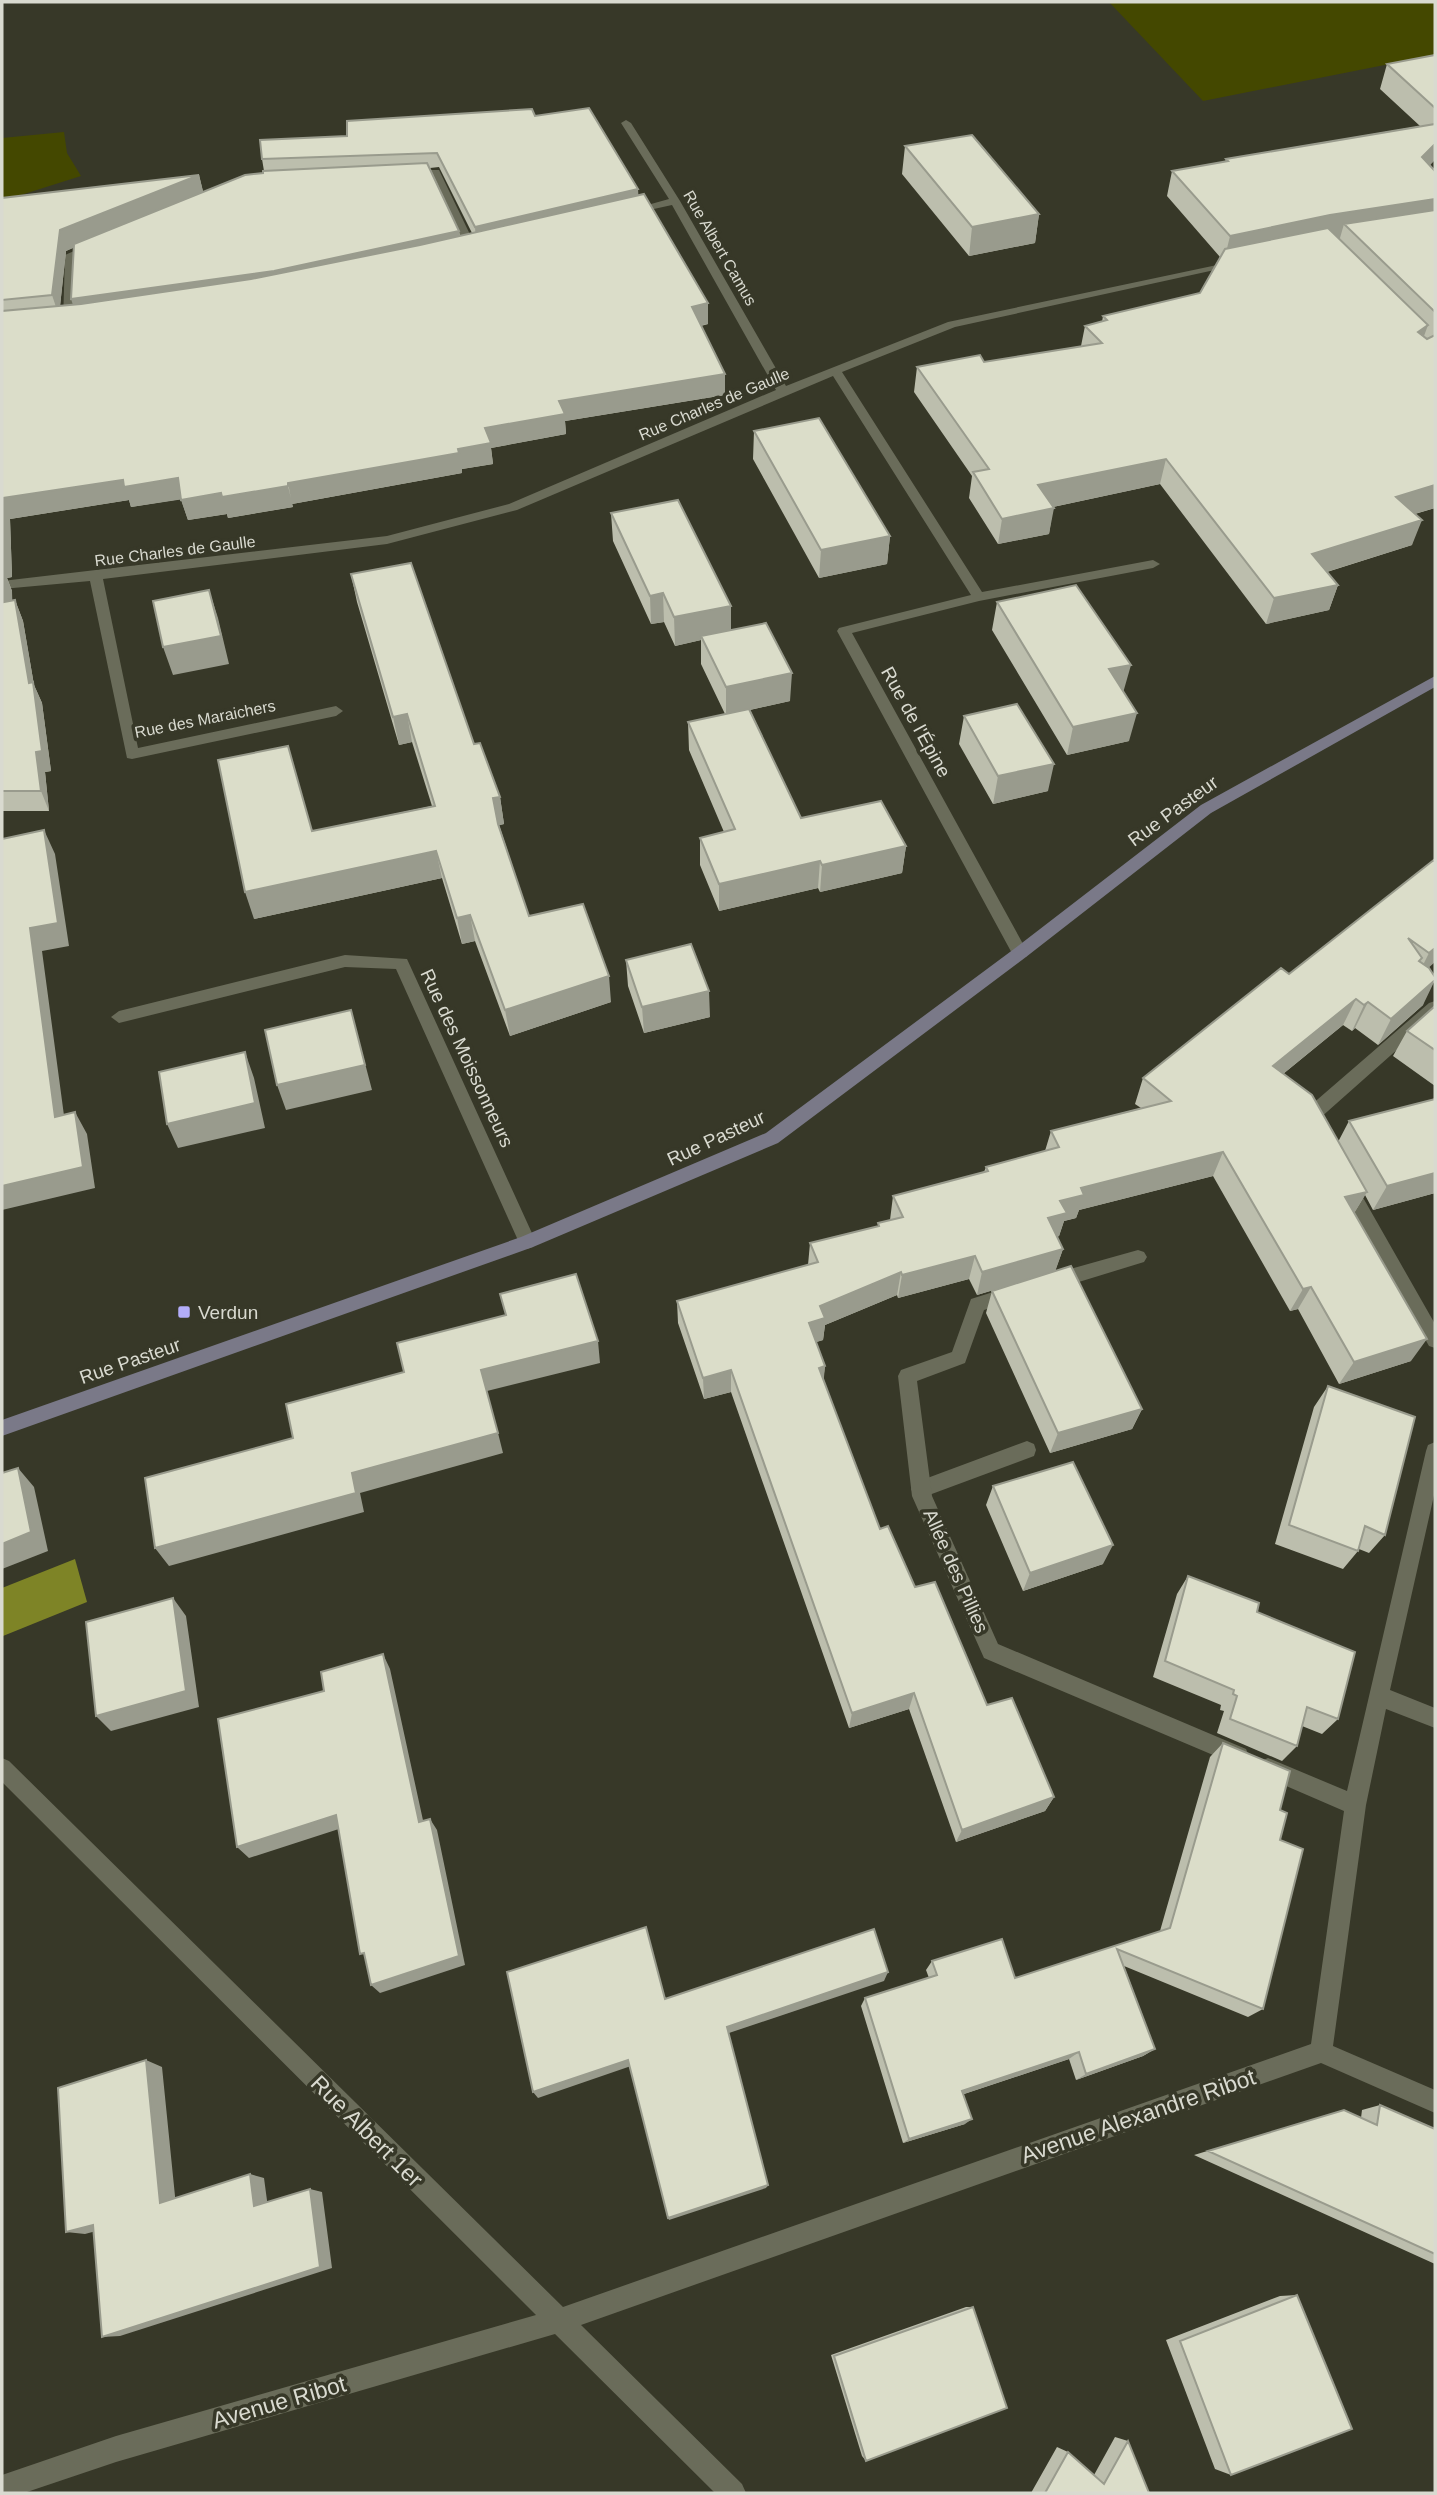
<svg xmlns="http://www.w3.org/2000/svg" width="1437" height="2495" viewBox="0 0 1437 2495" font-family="Helvetica,sans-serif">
  <rect width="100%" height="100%" fill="#373828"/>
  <path fill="#444800" d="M1109 2H1435V55L1203 101Z
    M64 132 67 153 81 176 2 201V138Z"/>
  <path fill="#7e8426" d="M75 1559 87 1602 3 1636 2 1588Z"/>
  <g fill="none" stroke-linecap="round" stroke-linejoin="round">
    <path fill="#6a6c5a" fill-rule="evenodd" d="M1027 1441 1034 1444 1036 1450 1034 1456 921 1498 914 1495 911 1489 914 1483Z"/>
    <path fill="#6a6c5a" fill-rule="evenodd" d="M626 120 631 123 680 201 786 386 948 322 1236 261 1242 264 955 327 842 372 982 592 1153 560 1160 564 1153 568 979 601 852 633 1028 953 1026 957H1014L837 631 839 628 971 595 833 376 517 510 387 544 103 579 138 748 336 706 343 711 336 716 132 759 127 758 90 581 2 589V581L387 536 509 504 776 390 672 205 631 214 626 211 669 199 621 123Z
      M410 170H439L477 249 475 251 465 249 431 175H406L405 173Z
      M90 244 100 246 76 257 73 321 63 323 65 255Z
      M345 955 407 959 536 1242 533 1247 527 1249 521 1247 396 969 345 967 119 1023 111 1017 119 1011Z
      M1435 1001V1016L1319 1119 1321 1124 1319 1129H1307L1301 1117 1303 1112 1429 1003Z
      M1347 1178 1353 1180 1435 1324V1348L1429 1346 1341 1190 1338 1185 1341 1180Z
      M1138 1250 1144 1252 1147 1257 1144 1262 1056 1289 1050 1286 1047 1281 1050 1276 1056 1273Z
      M1012 1286 1018 1289 1021 1294 1018 1299 984 1310 965 1363 917 1381 932 1496 998 1644 1246 1749 1249 1756 1246 1763 1239 1766 984 1658 912 1496 898 1376 901 1370 952 1352 971 1299Z
      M1435 1442V1491L1390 1690 1435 1708V1728L1386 1709 1366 1805 1333 2046 1435 2090V2113L1321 2063 581 2325 742 2484 746 2493H715L555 2334 116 2462 24 2493H2V2475L116 2436 536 2315 2 1782V1758L9 1761 563 2307 1311 2044 1344 1811 1261 1775 1258 1768 1261 1761 1268 1758 1347 1791 1426 1451 1428 1445Z"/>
    <path fill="#7a7988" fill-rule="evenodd" d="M1435 676V687L1211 813 1026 957 778 1143 533 1247 2 1436V1420L521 1237 766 1133 1014 949 1201 805Z"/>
  </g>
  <path fill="#bcbead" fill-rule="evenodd" d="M1435 55V144L1430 165 1435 171V508L1415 514 1412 545 1327 572 1338 585 1329 610 1266 624 1160 484 1053 507 1049 534 998 544 969 498 972 476 914 392 917 367 984 362 1081 346 1085 326 1102 322 1103 316 1200 293 1220 257 1167 196 1172 171 1225 162 1226 159 1420 126 1380 89 1387 64Z
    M535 116 638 195 708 324 701 326 725 374V395L565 421 566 434 491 448 493 464 462 469V473L292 504 293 507 228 518 227 514 188 520 181 499 131 507 129 500 10 519 12 577 7 578 12 591V600H15L23 621 34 685 42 703 51 771 45 772 49 811H2V198L199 175 203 192 263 173 264 171 262 159 347 136ZM439 167 472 233 460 236 459 231 430 168ZM74 247 73 305 60 306 66 251Z
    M905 146 1039 214 1035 243 969 256 902 174Z
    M754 431 890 536 887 564 819 578 753 459Z
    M611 513 731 606V630L790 701 750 710 801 818 906 846 902 873 820 892 818 888 719 911 700 865V838L724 832 689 750 688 722 725 714 701 664V640L675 646 664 622 651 624 613 541Z
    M351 574 474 744 500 797 504 824 499 825 529 916 611 1002 510 1036 475 941 462 944 442 878 254 919 312 831 432 806 412 742 399 745 357 602Z
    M997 602 1124 692 1129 741 1067 755 992 630Z
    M964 716 1048 791 993 804 959 744Z
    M1435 859 1429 968 1423 1005 1378 1045 1355 1028 1352 1031 1343 1025 1283 1074 1338 1142 1349 1121 1435 1099V1193L1373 1210 1365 1195 1354 1213 1411 1361 1339 1384 1298 1309 1290 1311 1213 1176 1079 1210 1076 1218 1064 1221 1059 1236 1057 1237 1063 1249 1055 1271 1142 1409 1132 1429 1050 1453 986 1313 992 1291 1032 1278 977 1295 969 1279 898 1298 897 1295 825 1325 823 1340 816 1342 825 1366 823 1381 880 1529 987 1705 1054 1797 1045 1811 956 1842 909 1709 849 1728 731 1392 704 1399 678 1323 677 1301 808 1265 810 1243 878 1226V1223L890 1220 893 1196 984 1172 986 1167 1045 1151 1051 1131 1141 1108 1135 1104 1143 1078 1289 974Z
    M626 960 710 1017 644 1033 628 986Z
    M1435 1006V1086L1393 1056 1407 1031Z
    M1328 1386 1385 1535 1369 1553 1359 1549 1358 1551 1343 1569 1275 1544 1314 1407Z
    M993 1486 1103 1564 1023 1591 986 1505Z
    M1188 1576 1257 1612 1338 1719 1322 1734 1302 1726 1297 1746 1282 1761 1217 1733 1224 1711 1220 1710 1221 1705 1153 1677 1177 1594Z
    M1223 1743 1280 1810V1840L1263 2009 1248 2017 1124 1966 1155 2049 1143 2056 1076 2080 1069 2059 964 2094 965 2124 903 2143 861 2006 865 1998 929 1978 926 1970 932 1961 1015 1978 1160 1931 1210 1757Z
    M1380 2105 1435 2129V2264L1194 2155 1344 2110 1361 2118 1362 2110Z
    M1297 2295 1231 2475 1215 2469 1166 2340 1280 2296Z
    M966 2307H973L866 2461 862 2456 831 2355Z
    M1115 2437 1128 2441 1149 2493H1031L1057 2447 1068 2452 1094 2475Z"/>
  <path fill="#999b8d" d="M1435 144V160L1414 182 1422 157Z
    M199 175 204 195 66 251 59 316 52 295 60 230Z
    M638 189 639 204 476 242 475 227Z
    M1435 199V223L1344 224 1340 238 1224 261 1230 236 1330 215Z
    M1039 214 1035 243 969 256 972 227Z
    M459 231 461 245 76 314 71 299Z
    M708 303V324L692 327V307Z
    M1428 325 1419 350 1418 332Z
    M725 374V395L565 421 566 434 491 448 493 464 462 469V473L292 504 288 483 458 449 485 428 559 401Z
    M1166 459 1160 484 1034 511 1038 485Z
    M178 478 184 499 131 507 129 500 10 519 12 577 7 578 12 591 13 622 4 602 2 579V498L123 480Z
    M1435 485V508L1386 522 1396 497Z
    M288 486 293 507 228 518 227 514 188 520 181 500 221 493Z
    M1054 508 1049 534 998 544 1002 519Z
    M1422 520 1412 545 1304 579 1312 554Z
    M890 536 887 564 819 578 821 550Z
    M1338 585 1329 610 1266 624 1274 598Z
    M209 590 218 618 229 664 173 675 163 647Z
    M663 593 664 622 651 624 650 596Z
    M15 600 23 621 34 685 42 703 51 771 45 772 49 811 41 791 29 683Z
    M731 606V634L701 636V640L675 646 674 617Z
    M1131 665 1123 693 1109 669Z
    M792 673 790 701 726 715V687Z
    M1137 713 1129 741 1067 755 1073 727Z
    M407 714 412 742 399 745 393 717Z
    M1054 764 1048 791 993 804 998 776Z
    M500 797 504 824 497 826 493 798Z
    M44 830 55 854 69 946 42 951 67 1138 55 1117 30 928Z
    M906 846 902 873 820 892 822 865Z
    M436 851 442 878 254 919 245 892Z
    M820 861 818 888 719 911V884Z
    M470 915 475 941 462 944 457 918Z
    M1435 948V962L1416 979 1429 953Z
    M609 976 611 1002 510 1036 505 1010Z
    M1435 980 1423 1005 1378 1045 1391 1019Z
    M709 991 710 1017 644 1033 642 1007Z
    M1356 999 1343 1025 1262 1091 1273 1066Z
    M1368 1002 1355 1028 1352 1031 1364 1005Z
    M351 1010 372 1090 286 1110 277 1085Z
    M245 1052 254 1078 265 1128 178 1148 167 1124Z
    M75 1112 87 1134 95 1188 2 1210V1186Z
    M1223 1152 1213 1176 1079 1210 1076 1218 1064 1221 1059 1236 1041 1242 1048 1218 1060 1201 1081 1188Z
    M1435 1173V1193L1373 1210 1387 1186Z
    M1367 1192 1353 1215 1345 1197Z
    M1063 1249 1055 1272 977 1295 982 1272Z
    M975 1256 969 1279 898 1298 902 1275Z
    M901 1272 897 1295 825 1325 823 1340 807 1345 809 1323 820 1306Z
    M1311 1287 1298 1309 1290 1311 1303 1289Z
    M1427 1339 1411 1361 1339 1384 1354 1362Z
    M598 1341 600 1363 487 1391 481 1370Z
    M825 1366 823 1388 819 1368Z
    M731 1370V1392L704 1399 703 1378Z
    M1142 1409 1132 1429 1050 1453 1058 1433Z
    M498 1433 503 1453 360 1493 364 1512 169 1566 155 1548 352 1473Z
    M18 1468 34 1487 48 1551 2 1569V1544Z
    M1113 1545 1103 1564 1023 1591 1030 1573Z
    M173 1598 186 1616 199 1707 111 1731 96 1716Z
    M383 1654 390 1669 426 1834 419 1822Z
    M914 1693 909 1709 849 1728 852 1713Z
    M1054 1797 1045 1811 956 1842 962 1830Z
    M336 1815 345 1827 249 1858 237 1847Z
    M430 1819 437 1830 465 1965 380 1993 371 1985Z
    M888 1972 884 1981 726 2034 727 2027Z
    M1155 2049 1143 2056 1076 2080 1086 2074Z
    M1079 2052 1069 2059 955 2097 962 2091Z
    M146 2060 162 2067 176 2206 160 2203Z
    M628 2060 631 2066 538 2098 533 2092Z
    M972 2119 965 2124 903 2143 909 2139Z
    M250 2174 264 2178 268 2208 254 2206Z
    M768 2185 766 2188 669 2220 668 2218Z
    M310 2189 322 2192 332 2268 120 2336 102 2337Z
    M93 2225 111 2227 85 2234 66 2232Z"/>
  <path fill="#dbddc9" stroke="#999b8d" stroke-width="2" d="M1435 55V108L1387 64Z
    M589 108 638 189 475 227 437 153 262 159 260 140 347 136V121L532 109 535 116Z
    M1435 124V144L1422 157 1435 171V199L1330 215 1230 236 1172 171 1228 161 1226 159Z
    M972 135 1039 214 972 227 905 146Z
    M427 163 459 231 274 271 71 299 74 244 245 175 263 173V171Z
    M199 175 60 230 52 295 2 300V198Z
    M644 194 708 303 692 307 725 374 559 401 565 414 485 428 491 443 458 449 459 453 288 483V486L222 497 221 493 181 500 178 478 124 487 123 480 2 498 3 557H2V311L81 304 251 279 420 245Z
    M1435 210V312L1344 224Z
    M1328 228 1428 325 1418 332 1427 339 1435 335V485L1396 497 1422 520 1312 554 1338 585 1274 598 1166 459 1038 485 1054 508 1002 519 973 472 989 469 917 367 980 355 984 362 1102 343 1085 326 1107 320 1103 316 1200 293 1225 249Z
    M819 418 890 536 821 550 754 431Z
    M678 500 731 606 674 617 663 593 650 596 611 513Z
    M411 563 474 744 480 743 500 797 493 798 498 824 529 916 583 904 609 976 505 1010 470 915 457 918 436 851 245 892 218 760 288 746 312 831 435 806 407 714 393 717 351 574Z
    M2 570H4V602L15 600 29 683 33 682 42 751 36 752 41 791H2Z
    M1076 585 1131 665 1109 669 1137 713 1073 727 997 602Z
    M209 590 221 636 163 647 153 601Z
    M766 623 792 673 726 687 701 636Z
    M1017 704 1054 764 998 776 964 716Z
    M749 709 801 818 881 801 906 846 822 865 820 861 719 884 700 838 735 829 688 722Z
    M44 830 58 923 30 928 55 1117 75 1112 83 1167 2 1186V839Z
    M1435 859V948L1429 953 1408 938 1422 958 1419 961 1429 968 1435 977V980L1391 1019 1368 1002 1364 1005 1356 999 1273 1066 1312 1095 1367 1192 1345 1197 1427 1339 1354 1362 1311 1287 1303 1289 1223 1152 1081 1188 1084 1195 1060 1201 1067 1213 1048 1218 1063 1249 982 1272 975 1256 902 1275 901 1272 820 1306 825 1318 809 1323 825 1366 819 1368 880 1529 888 1526 915 1587 935 1582 987 1705 1012 1698 1054 1797 962 1830 914 1693 852 1713 731 1370 703 1378 677 1301 818 1262 810 1243 879 1226 878 1223 903 1217 893 1196 988 1171 986 1167 1059 1147 1051 1131 1171 1101 1143 1078 1281 968 1289 974Z
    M691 944 709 991 642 1007 626 960Z
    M1435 1006V1050L1407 1031Z
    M351 1010 365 1065 277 1085 265 1030Z
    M245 1052 255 1103 167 1124 159 1072Z
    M1435 1099V1173L1387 1186 1349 1121Z
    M1071 1266 1142 1409 1058 1433 992 1291Z
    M576 1274 598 1341 481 1370 498 1433 352 1473 356 1493 155 1548 145 1478 293 1438 286 1404 404 1372 397 1343 506 1315 500 1294Z
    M1328 1386 1415 1417 1385 1535 1365 1526 1358 1551 1289 1525Z
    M1073 1462 1113 1545 1030 1573 993 1486Z
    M18 1468 31 1532 2 1544V1473Z
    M1188 1576 1259 1603 1257 1612 1355 1652 1338 1719 1307 1707 1297 1746 1230 1719 1237 1696 1233 1694 1234 1690 1165 1661Z
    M173 1598 186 1691 96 1716 86 1622Z
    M383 1654 419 1822 430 1819 459 1956 371 1985 364 1953 360 1954 336 1815 237 1847 218 1719 324 1691 321 1672Z
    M1223 1743 1290 1771 1280 1810 1287 1813 1280 1840 1303 1849 1263 2009 1117 1949 1155 2049 1086 2074 1079 2052 962 2091 972 2119 909 2139 865 1998 937 1975 932 1961 1002 1939 1015 1978 1170 1928Z
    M646 1927 665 1999 874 1929 888 1972 727 2027 768 2185 668 2218 628 2060 533 2092 507 1972Z
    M146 2060 160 2203 250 2174 254 2206 310 2189 320 2267 102 2337 93 2225 66 2232 58 2088Z
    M1380 2105 1435 2129V2254L1208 2151 1344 2110 1377 2125Z
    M1297 2295 1352 2429 1231 2475 1180 2341Z
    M973 2307 1007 2408 866 2461 834 2356Z
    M1128 2441 1149 2493H1045L1068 2452 1104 2484Z"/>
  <rect fill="#b3adf9" stroke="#373828" stroke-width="2.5" x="177" y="1305" width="14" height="14" rx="3.5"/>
  <g text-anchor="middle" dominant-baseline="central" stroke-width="7" stroke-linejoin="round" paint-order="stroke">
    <g font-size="16" fill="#d9dad0" stroke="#373828">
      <text transform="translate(720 248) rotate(60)">Rue Albert Camus</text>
      <text transform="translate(714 404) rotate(-23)">Rue Charles de Gaulle</text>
      <text transform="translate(175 551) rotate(-7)">Rue Charles de Gaulle</text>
      <text transform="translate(205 719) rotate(-11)">Rue des Maraichers</text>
    </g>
    <g font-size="19" fill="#d9dad0" stroke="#373828">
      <text transform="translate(916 722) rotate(61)">Rue de l'Épine</text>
      <text transform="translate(1173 811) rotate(-36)">Rue Pasteur</text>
      <text transform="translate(467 1058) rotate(65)">Rue des Moissonneurs</text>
      <text transform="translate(716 1138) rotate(-25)">Rue Pasteur</text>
      <text transform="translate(130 1361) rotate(-19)">Rue Pasteur</text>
      <text transform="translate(956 1571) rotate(66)">Allée des Pillies</text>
    </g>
    <g font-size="19" fill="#d9dad0" stroke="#373828" text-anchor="start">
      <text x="198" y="1312">Verdun</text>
    </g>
    <g font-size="23" fill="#d9dad0" stroke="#373828">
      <text transform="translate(1138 2116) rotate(-19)">Avenue Alexandre Ribot</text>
      <text transform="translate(367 2131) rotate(45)">Rue Albert 1er</text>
      <text transform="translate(279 2402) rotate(-16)">Avenue Ribot</text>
    </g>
  </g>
  <rect width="1437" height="2495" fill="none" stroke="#d9dad0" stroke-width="7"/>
</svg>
